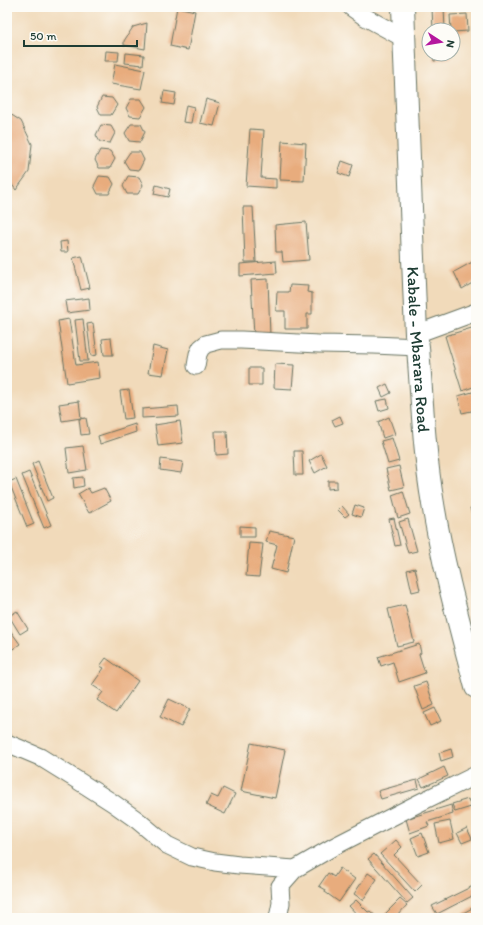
<svg xmlns="http://www.w3.org/2000/svg" width="483" height="925" viewBox="0 0 483 925" font-family="Itim,sans-serif">
  <rect width="100%" height="100%" fill="#fdfcf7"/>
  <filter id="ink" filterUnits="userSpaceOnUse"><feTurbulence type="fractalNoise" baseFrequency=".025" numOctaves="2"/><feDisplacementMap in="SourceGraphic" scale="8" xChannelSelector="R" yChannelSelector="G"/><feConvolveMatrix kernelMatrix="1 2 1 2 8 2 1 2 1" color-interpolation-filters="sRGB"/></filter>
  <filter id="wash" filterUnits="userSpaceOnUse"><feTurbulence type="fractalNoise" baseFrequency=".012" numOctaves="4" result="noise"/><feDisplacementMap in="SourceGraphic" scale="16" xChannelSelector="R" yChannelSelector="G"/><feGaussianBlur stdDeviation="0.9" result="paint"/><feColorMatrix in="noise" values="0 0 0 0 0 0 0 0 0 0 0 0 0 0 0 0 0 1.4 0 .05"/><feComposite in="paint" operator="in"/></filter>
  <g filter="url(#wash)">
    <rect width="100%" height="100%" fill="#f1daba"/>
    <g id="blocks">
      <path fill="#e8ac7d" d="M177 7 195 11 188 50 170 46Z
        M444 7 445 30H433L432 8Z
        M467 14 468 31 453 32V30H451L450 15Z
        M147 23 145 49 124 45V41L133 27Z
        M106 51 119 52 118 61H105Z
        M126 53 144 55 143 65 125 63Z
        M433 54H452V58L434 61Z
        M115 64 145 70 141 89 111 84Z
        M164 91 176 93 174 105 162 103Z
        M102 97 112 98 117 105 111 115H101L97 107Z
        M131 99H141L146 107 140 117 130 116 126 108Z
        M206 99 220 103 214 126 200 123Z
        M186 105 194 107 191 123 183 122Z
        M7 112 21 121 32 144 29 172 16 190 7 178Z
        M131 124H141L145 132 140 142 129 141 125 133Z
        M101 125 111 126 115 133 110 143 100 142 96 135Z
        M250 129 264 130 261 178 276 179V188L246 186Z
        M282 141 306 143 304 181 280 180Z
        M100 150 110 151 115 159 110 168H99L95 160Z
        M130 152H140L144 160 139 170 129 169 124 161Z
        M342 161 353 165 349 177 338 173Z
        M99 176 110 177 114 184 109 194H98L94 186Z
        M128 176 139 177 143 185 138 194H127L123 186Z
        M156 185 170 189 168 197 154 194Z
        M243 207H253L256 262H245Z
        M306 222 309 260 283 262 282 252H276L275 225Z
        M67 241 68 252H61L60 242Z
        M82 256 90 288 81 290 73 258Z
        M476 260V281L462 289 454 272Z
        M276 261 277 273 240 276V264Z
        M268 279 270 336H254L251 280Z
        M290 285 308 286 307 292 312 293V314H307V329H285V311H276L277 292H289Z
        M89 298 90 310 67 313 65 301Z
        M69 319 76 365 98 362 100 378 67 383 58 321Z
        M83 319 88 361H80L75 320Z
        M93 323 97 355 91 356 87 324Z
        M475 327 476 331V386L462 391 445 336Z
        M111 338 113 355H104L102 339Z
        M153 346 168 350 163 375 148 373Z
        M275 364 294 365 292 389 274 388Z
        M249 368H262V385H249Z
        M387 384 391 393 383 397 379 388Z
        M129 390 133 418 124 419 120 391Z
        M476 391V410L462 413 458 396Z
        M387 399 389 408 379 411 376 401Z
        M79 401 81 418 62 421 59 404Z
        M178 406 179 416 142 418V409Z
        M340 416 343 423 335 426 332 420Z
        M389 417 395 434 383 438 378 422Z
        M86 418 89 434 81 435 79 419Z
        M180 421 183 443 158 446 155 425Z
        M135 424 136 432 100 444 98 436Z
        M215 431H227L228 454 216 455Z
        M392 438 399 461 388 464 381 441Z
        M83 446 87 470 69 473 66 448Z
        M294 451H302L303 475H295Z
        M321 454 327 466 315 473 309 461Z
        M161 459 183 462 181 473 160 470Z
        M38 461 53 498 47 501 32 464Z
        M399 466 404 487 391 490 386 469Z
        M29 472 51 525 44 528 22 475Z
        M83 477 84 486 74 488 73 478Z
        M16 479 34 524 27 527 9 482Z
        M328 481H337V488L328 489Z
        M88 488 91 493 104 488 111 501 89 513 78 494Z
        M403 491 410 514 398 518 392 495Z
        M355 505 364 508 361 517 352 514Z
        M342 506 349 514 345 517 338 510Z
        M476 506V527L470 508Z
        M394 518 400 545 395 546 389 519Z
        M408 519 417 551 408 553 399 522Z
        M240 526 255 527V537H240Z
        M269 531 294 536 286 573 271 569 277 545 266 542Z
        M249 543 263 544 259 577 246 576Z
        M415 568 420 590 412 592 407 570Z
        M405 605 414 642 397 646 388 609Z
        M17 611 28 629 20 634 9 616Z
        M7 626 20 644 7 653Z
        M419 644 421 653 419 654 425 673 399 682 393 662 381 666 378 657Z
        M106 658 138 681 116 713 97 700 103 692 92 685 104 668 100 666Z
        M426 682 434 705 423 710 414 686Z
        M169 699 190 709 181 727 160 717Z
        M435 708 441 721 430 726 424 713Z
        M251 743 285 750 275 798 241 791Z
        M451 749 453 757 441 761 439 753Z
        M444 767 448 776 423 787 419 779Z
        M417 780 419 788 381 799 378 791Z
        M223 788 235 794 225 814 206 805 211 795 218 798Z
        M468 799 471 807 455 812 452 804Z
        M451 805 453 814 427 822 429 826 410 833 406 819Z
        M450 821 454 839 439 843 435 824Z
        M467 828 472 839 462 843 457 833Z
        M422 833 429 852 418 856 411 838Z
        M396 840 402 847 394 855 422 885 415 892 380 854Z
        M374 854 413 898 407 903 368 859Z
        M340 868 355 879 339 902 325 892 326 890 319 886 328 873 334 877Z
        M368 873 377 879 363 900 354 894Z
        M475 885 476 887V894L437 914 432 906Z
        M400 899 407 905 395 918H381Z
        M356 900 368 912 370 911 378 918H360L349 906Z
        M476 906V918H454Z"/>
    </g>
  </g>
  <g filter="url(#ink)">
    <use href="#blocks" fill-opacity="0" stroke="#687463" stroke-width="1"/>
    <g fill="none" stroke-linecap="round" stroke-linejoin="round">
      <g stroke="#687463" stroke-width="19">
        <path id="minor" d="M351 7 365 17 405 39
          M416 334 476 312
          M196 366 198 354 201 348 206 344 221 340H241L319 344 374 345 418 347
          M7 743 40 757 77 780 113 803 137 820 167 845 192 857 215 862 239 865 295 869 333 847 417 804 476 775
          M278 918 281 903 280 886 295 869"/>
      </g>
      <g stroke="#687463" stroke-width="24">
        <g id="primary">
          <path id="s1" d="M403 7 416 334 418 347C422 400 424 452 433 504 443 566 460 626 476 687"/>
        </g>
      </g>
      <use href="#minor" stroke="#fff" stroke-width="17"/>
      <use href="#primary" stroke="#fff" stroke-width="22"/>
    </g>
  </g>
  <g text-anchor="middle" dominant-baseline="central" stroke-width="3" stroke-linejoin="round" paint-order="stroke">
    <g font-size="17" fill="#1f3d34" stroke="#fdfcf7">
      <text stroke="none"><textPath href="#s1" startOffset="343">Kabale - Mbarara Road</textPath></text>
    </g>
  </g>
  <rect width="483" height="925" fill="none" stroke="#fdfcf7" stroke-width="24"/>
  <g transform="translate(441 42) rotate(102)"><circle r="19" fill="#fdfcf7" stroke="#a4b0a9"/>
  <path d="M0-3L7 15L0 10L-7 15Z" fill="#b5179e"/>
  <text y="-6" font-size="11" font-weight="bold" text-anchor="middle" fill="#1f3d34">N</text>
  </g>
  <path d="M24 40v6h113v-6" fill="none" stroke="#1f3d34" stroke-width="2"/>
  <text x="30" y="40" font-size="12" fill="#1f3d34" stroke="#fdfcf7" stroke-width="3" paint-order="stroke">50 m</text>
</svg>
